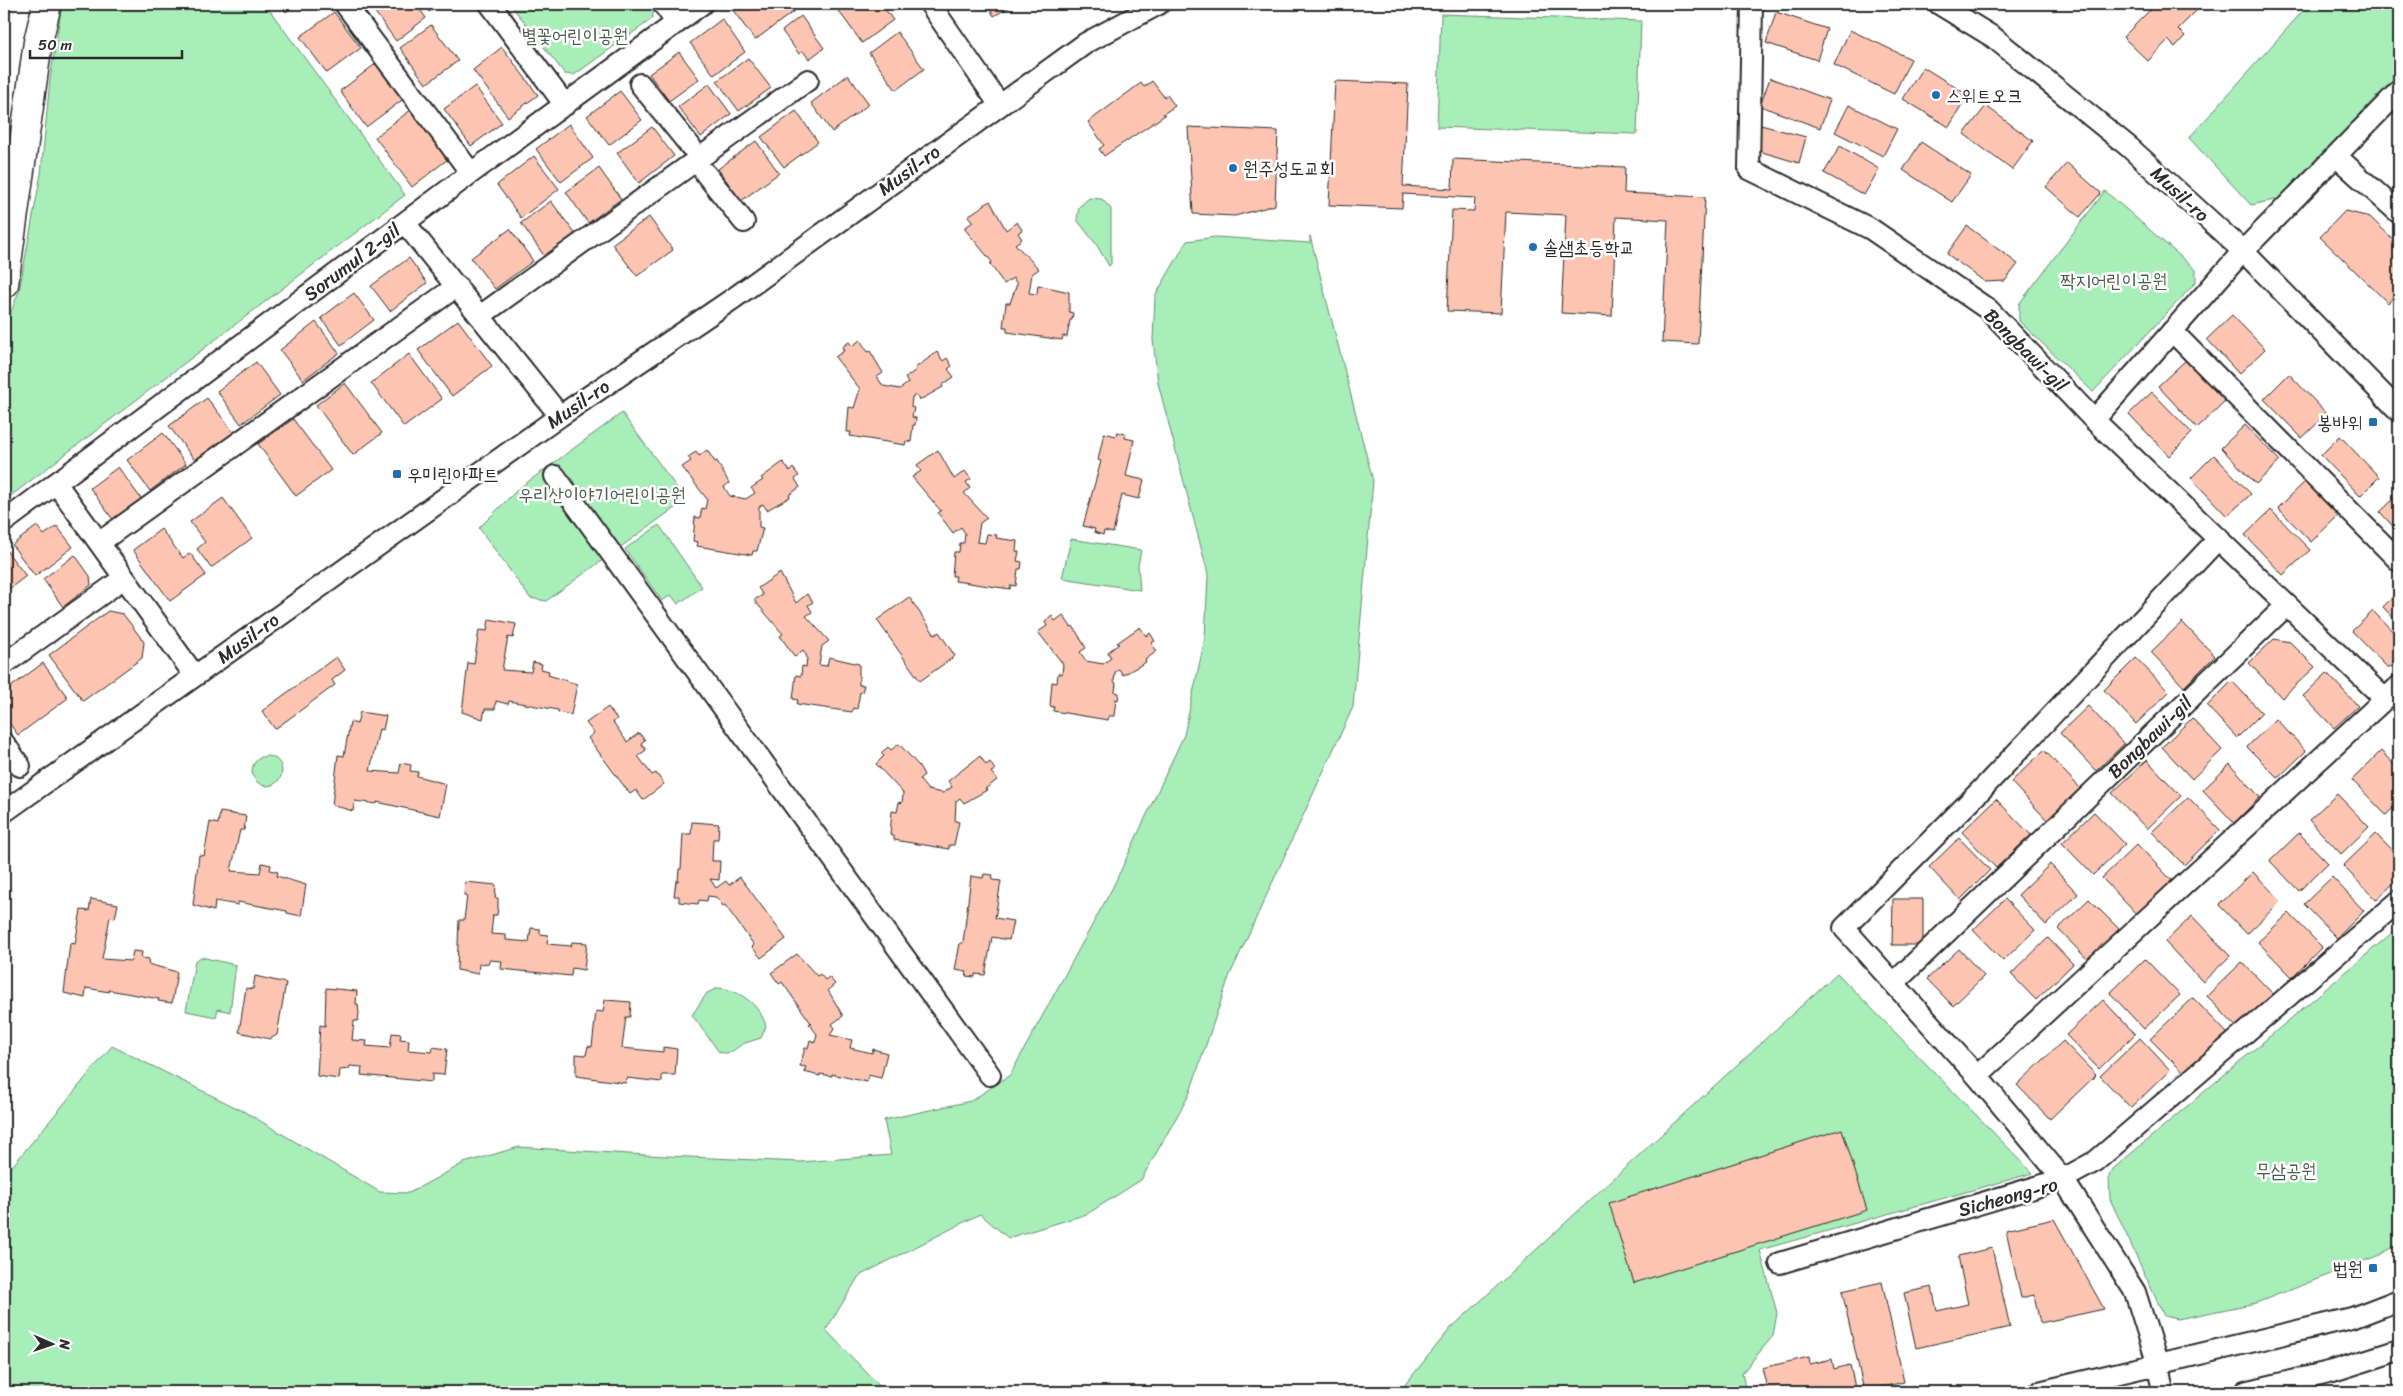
<svg xmlns="http://www.w3.org/2000/svg" width="2403" height="1396" viewBox="0 0 2403 1396" font-family="Sriracha,'Poor Story',sans-serif">
  <rect width="100%" height="100%" fill="#fff"/>
  <filter id="ink" filterUnits="userSpaceOnUse"><feTurbulence type="fractalNoise" baseFrequency=".02" numOctaves="2"/><feDisplacementMap in="SourceGraphic" scale="10" xChannelSelector="R" yChannelSelector="G"/><feConvolveMatrix kernelMatrix="1 2 1 2 8 2 1 2 1" color-interpolation-filters="sRGB"/></filter>
  <g filter="url(#ink)">
    <path fill="#a8eeb9" stroke="#6a8c72" d="M62 4H265L405 195 4 501V330L19 291 41 174 50 79Z
      M510 4H649L654 9 652 19 574 75 565 74Z
      M2309 4H2399V76L2279 199 2251 205 2189 138Z
      M1441 14 1641 21 1637 134 1437 127Z
      M2105 191 2196 270V282L2093 392 2019 321V304Z
      M1089 198 1102 199 1111 209V264L1109 266 1096 244 1077 220 1079 207Z
      M1310 236 1373 481 1353 707 1229 977 1189 1095 1141 1180 1087 1214 1008 1238 980 1214 859 1276 826 1330 885 1392H4V1176L112 1046 245 1112 380 1192 409 1193 464 1163 519 1147 645 1155 800 1162 891 1155 884 1120 971 1101 1010 1075 1113 887 1184 735 1205 638 1208 574 1158 383 1153 340 1155 296 1187 241 1215 237 1310 243Z
      M622 413 680 492 676 507 546 601 530 598 479 528 518 489Z
      M659 525 702 587 678 604 671 595 662 601 625 549Z
      M1071 539 1141 550 1138 566 1140 590 1062 578Z
      M252 771a15 15 0 1 1 30 0a15 15 0 1 1-30 0Z
      M2399 927V1244L2377 1256 2256 1303 2178 1319 2164 1316 2110 1199 2109 1176 2114 1168Z
      M201 957 236 965 230 1012 218 1009 216 1017 186 1011 195 961Z
      M1837 973 2033 1173 1760 1250 1777 1313 1773 1336 1742 1373 1746 1392H1399L1450 1329Z
      M718 988C739 989 760 1005 766 1026L761 1038C756 1040 750 1041 745 1043 734 1048 732 1056 719 1052L692 1015 707 993Z"/>
    <path fill="#fdc5b1" stroke="#2b2b2b" d="M280 4H297L286 12Z
      M369 4H416L426 18 396 41Z
      M423 4H441L429 12Z
      M739 4H793L797 9 755 40 732 9Z
      M847 4H881L893 20 862 43 838 10Z
      M987 4H1015L994 16Z
      M2156 4H2203L2178 29 2185 36 2175 47 2168 40 2148 61 2123 37Z
      M334 12 361 48 327 73 300 37Z
      M1776 12 1827 29 1817 60 1766 43Z
      M801 16 824 48 809 59 803 51 799 54 782 31Z
      M722 19 745 52 714 75 690 43Z
      M431 25 458 61 426 84 400 48Z
      M1850 30 1911 59 1894 94 1834 65Z
      M897 32 924 69 896 90 869 53Z
      M502 47 538 95 508 117 473 70Z
      M679 52 699 79 669 101 649 74Z
      M748 58 771 88 739 111 717 81Z
      M378 62 405 98 366 127 340 91Z
      M1923 67 1968 95 1949 127 1903 99Z
      M848 75 869 104 832 132 811 103Z
      M1770 78 1830 100 1820 128 1760 106Z
      M1152 81 1164 97 1167 95 1175 106 1163 114 1165 115 1104 156 1099 149 1104 145 1088 122 1141 83 1144 87Z
      M1335 81 1408 84 1403 186 1452 189 1453 159 1625 167 1624 193 1705 197 1698 344 1662 342 1668 220 1616 217 1612 316 1561 313 1566 215 1506 212 1501 313 1447 311 1452 210 1474 211 1475 198 1403 194 1402 208 1329 205Z
      M709 84 731 114 701 137 678 107Z
      M475 86 502 123 471 146 444 109Z
      M620 91 642 120 609 145 587 116Z
      M1849 105 1897 129 1883 156 1835 132Z
      M1986 106 2033 141 2012 170 1964 134Z
      M412 109 448 159 412 187 375 137Z
      M796 111 818 142 784 167 761 137Z
      M569 124 593 158 561 182 536 149Z
      M1757 124 1806 137 1799 163 1762 152 1753 138Z
      M652 127 674 156 639 183 617 153Z
      M1188 127 1278 131 1275 205 1235 216 1193 214Z
      M756 141 779 173 741 201 718 169Z
      M1921 142 1971 175 1952 202 1903 170Z
      M1840 146 1879 169 1864 195 1824 173Z
      M534 156 559 189 521 218 497 185Z
      M2067 163 2101 193 2080 217 2046 187Z
      M599 168 621 199 588 223 566 192Z
      M551 201 576 235 545 257 521 223Z
      M990 201 1006 230 1017 222 1022 230 1018 233 1022 239 1015 244 1039 269 1032 274 1029 293 1037 294 1038 285 1069 292V312L1073 313 1072 320H1070L1067 337 1063 336 1062 340 1007 332V327H1003L1006 303H1010L1017 284 1013 278 1004 284 990 264 992 262 964 228 973 222 968 216Z
      M2345 211 2370 217 2399 245V291L2388 303 2320 237Z
      M649 217 673 250 637 276 612 244Z
      M1967 226 2018 264 2005 281 1985 282 1947 254Z
      M510 229 533 261 495 289 471 258Z
      M409 258 427 283 390 311 371 286Z
      M354 293 374 320 341 345 321 318Z
      M2232 315 2265 349 2239 374 2207 339Z
      M458 320 492 366 452 396 418 350Z
      M316 322 339 353 303 380 280 350Z
      M860 340 868 352 870 351 883 373 877 377 883 386 900 389 908 383 905 378 916 370 915 368 937 352 943 361 947 358 952 366 948 369 954 377 942 385 943 387 920 400 916 395 912 397 911 407 914 408 912 417 916 418 915 425H913L911 442 906 441 905 445 850 436 851 432H847L849 407 854 408 860 389 835 357 844 351 842 347 849 342 852 346Z
      M409 354 442 399 404 427 371 383Z
      M2187 359 2226 400 2197 428 2158 386Z
      M256 362 280 395 241 424 217 391Z
      M2289 374 2327 414 2302 438 2264 399Z
      M345 383 382 433 353 455 316 405Z
      M2152 392 2192 433 2169 456 2129 414Z
      M207 398 234 433 196 462 169 426Z
      M293 419 331 470 296 496 258 444Z
      M2245 425 2280 461 2256 484 2221 448Z
      M1117 432 1126 434 1125 438 1134 440 1126 476 1144 480 1139 499 1122 495 1113 533 1104 531 1103 535 1094 532 1095 529 1083 526 1101 461 1098 460 1104 433 1116 436Z
      M163 433 186 464 150 491 127 460Z
      M2340 436 2379 477 2360 496 2321 455Z
      M707 450 715 462 717 461 729 483 724 487 730 496 746 499 755 493 751 488 763 480 761 478 783 462 790 471 793 468 799 476 795 479 800 487 789 495 790 497 767 510 763 504 759 507V527L763 528 757 551H753L752 555 697 546 698 542 693 541 695 517 700 518 702 508 705 509 707 499 682 467 691 461 688 457 696 452 699 456Z
      M938 450 954 479 965 471 971 479 966 482 970 488 964 493 987 518 980 523 977 542 985 543 987 534 997 535 996 538 1017 541 1016 551 1019 552 1017 561 1022 562 1021 569H1018L1016 586 1011 585 1010 589 955 581 956 576H952L954 552H959L960 543H964L965 533 961 527 953 533 938 513 941 511 912 477 921 471 917 465Z
      M2214 455 2251 494 2227 516 2191 478Z
      M118 467 142 500 114 521 90 488Z
      M2310 477 2343 511 2311 542 2278 508Z
      M2399 494V533L2380 512Z
      M223 498 252 538 211 568 197 549 205 542 190 522Z
      M2271 510 2310 550 2283 575 2245 535Z
      M37 526 44 535 57 526 73 547 35 576 12 545Z
      M161 529 183 558 190 553 206 575 170 601 133 550Z
      M6 550 26 576 4 593V552Z
      M75 555 90 576 91 585 63 607 43 579Z
      M780 573 796 603 807 594 813 602 808 605 812 612 806 616 829 641 822 646 819 665 827 666 829 657 859 664V685H864L862 692H860L857 709 853 708 852 712 797 704 798 700 793 699 796 675 801 676 802 666 806 667 807 657 803 650 795 657 780 636 783 634 754 600 763 595 758 588Z
      M2399 590V624L2383 607Z
      M909 597 935 635 939 632 955 656 920 681 877 620Z
      M108 611 123 614 144 642 142 658 83 701 49 655Z
      M2373 611 2399 638V666L2387 667 2352 631Z
      M1063 615 1071 627 1073 626 1086 648 1080 652 1086 661 1103 664 1111 658 1108 652 1119 644 1117 643 1140 627 1146 636 1150 633 1155 641 1151 643 1157 651 1145 660 1146 662 1123 675 1119 669 1115 672 1114 682 1116 683 1115 692 1119 693 1118 700 1116 699 1114 716H1109L1108 720 1053 711 1054 707 1050 706 1052 682 1057 683 1058 673 1062 674 1063 664 1038 632 1047 626 1045 622 1052 616 1055 621Z
      M489 619 516 624 513 638 508 637 502 670 531 672 533 662 542 664 541 669 549 671 548 675 577 684 571 715 558 712V710L509 701 508 704 496 701 495 709H485L483 719 462 712 468 663 474 664 479 630 487 631Z
      M2182 622 2215 656 2184 687 2151 652Z
      M2274 639 2290 642 2315 667 2282 698 2249 663Z
      M336 657 345 670 332 680 335 685 275 729 262 711Z
      M2136 658 2169 692 2136 724 2104 690Z
      M43 663 68 698 18 735 4 716V692Z
      M2327 673 2358 706 2334 728 2303 696Z
      M2232 681 2262 713 2237 738 2207 706Z
      M2088 706 2124 744 2096 771 2060 733Z
      M608 707 617 719 613 722 627 742 639 733 645 740 641 743 646 750 638 756 652 775 656 773 664 784 643 800 636 790 630 794 588 738 594 733 586 723Z
      M360 712 386 716 383 730 379 729 370 771 399 773 401 763 411 765 410 771 418 772 417 776 446 784 440 816 377 802V804L355 801 353 811 332 805 338 755 344 756 350 722 357 724Z
      M2192 718 2222 750 2192 779 2162 747Z
      M2276 719 2306 751 2278 778 2247 747Z
      M899 744 919 766 924 775 919 779 928 790 943 793 952 787 948 781 980 756 986 765 990 762 995 770 991 772 997 780 985 789 987 790 964 803 960 798 956 801 955 821 959 822 954 845H949V849L894 840V836L890 835 892 811 897 812 899 802 902 803 903 793 876 764 884 756 881 753 888 747 891 750Z
      M2044 750 2081 789 2048 821 2011 782Z
      M2381 751 2399 770V802L2386 815 2352 780Z
      M2147 760 2181 796 2147 829 2112 793Z
      M2230 764 2260 797 2234 823 2203 790Z
      M2337 794 2369 827 2341 854 2309 820Z
      M2188 797 2220 830 2184 865 2152 832Z
      M1996 799 2031 835 1996 868 1962 832Z
      M220 812 246 816 244 830H240L231 871 260 873 262 863 271 865 270 870 278 872 277 876 306 885 301 916 287 913V911L238 902V905L215 901 214 911 193 905 199 855 204 856 210 822 218 824Z
      M2094 812 2125 844 2093 875 2062 843Z
      M2399 814V827L2393 820Z
      M692 822 719 824 718 839H713L712 861H720L719 880 710 879 716 888 726 881 729 885 740 877 786 939 761 958 752 947 754 945 725 905 723 906 716 897 708 896 707 901 699 900 698 904 679 902V896H674L676 881H678L679 869H681L683 834H691Z
      M2299 833 2328 863 2299 891 2270 861Z
      M2376 834 2399 858V878L2376 900 2343 866Z
      M1959 838 1990 870 1960 900 1929 867Z
      M2137 844 2177 886 2142 920 2102 878Z
      M2050 864 2078 894 2046 925 2018 895Z
      M2253 872 2281 901 2247 934 2219 905Z
      M984 874 993 875 992 880 1001 881 995 918 1013 921 1009 940 992 937 985 975 975 974V977L966 976 967 972 955 970 960 943H963L971 876 983 878Z
      M2332 877 2364 911 2337 938 2304 904Z
      M465 882 496 885 495 898H498V907L497 915H493L491 934 506 935V940L529 942 531 928 540 929V934L548 935 547 944 571 946 572 942 587 943 584 970 572 968 571 976 501 969 502 961 489 960V963L479 964 478 974 457 970 459 920H464L467 896 464 895Z
      M91 899 118 904 115 918 110 917 102 959 131 961 133 951 142 952 141 958 149 959 148 964 177 972 172 1003 158 1001 159 999 109 990V992L86 988 85 998 64 993 70 943 75 944 81 910 89 911Z
      M1893 899H1923V945H1892Z
      M2005 899 2035 930 2003 961 1973 930Z
      M2089 899 2119 929 2088 960 2058 929Z
      M2289 913 2322 947 2292 977 2258 942Z
      M2192 916 2230 956 2203 982 2165 942Z
      M2048 938 2073 964 2036 1000 2011 974Z
      M1959 949 1984 976 1953 1006 1927 979Z
      M797 954 817 976 820 974 825 980 829 977 835 984 828 990 843 1016 832 1024 835 1028 830 1035 852 1040 850 1048 872 1053 873 1049 887 1053 881 1078 868 1075 867 1082 832 1074V1076L820 1074V1076L804 1072 806 1067 800 1066 805 1048H808L810 1040 815 1042 817 1034 809 1024 811 1023 782 982 779 984 771 973Z
      M2145 959 2180 995 2144 1029 2110 993Z
      M2242 962 2276 997 2240 1031 2207 996Z
      M255 976 286 983 277 1035 270 1039 239 1032 246 988 253 989Z
      M326 988 357 991 356 1004H358L359 1013 358 1021H354L352 1040 367 1041 366 1046 390 1048 392 1033 401 1034 400 1039 409 1040 408 1050 432 1052 433 1047 447 1049 444 1075 432 1074V1082L361 1075 362 1067 350 1066 349 1069 340 1070 339 1079 317 1076 320 1025 325 1026Z
      M2193 998 2229 1035 2187 1076 2150 1039Z
      M605 1000 631 1002 630 1017H626L622 1048 663 1052V1047L677 1049 675 1075H662V1082L627 1078 626 1083 576 1076V1054L586 1055 588 1046 592 1047 596 1011 603 1012Z
      M2103 1000 2135 1034 2099 1069 2066 1035Z
      M2140 1038 2170 1070 2131 1108 2100 1076Z
      M2063 1041 2096 1075 2050 1119 2017 1085Z
      M1842 1129 1867 1210 1634 1283 1609 1203Z
      M2054 1219 2104 1309 2040 1323 2034 1295 2021 1298 2006 1230Z
      M1992 1248 2010 1327 1916 1348 1904 1293 1932 1287 1937 1311 1968 1304 1958 1256Z
      M1882 1282 1904 1382 1864 1391 1842 1291Z
      M1809 1357 1810 1364 1832 1359 1834 1369 1850 1365 1856 1392H1768L1762 1368Z"/>
    <g fill="none" stroke-linecap="round" stroke-linejoin="round">
      <g stroke="#2b2b2b" stroke-width="24">
        <path id="minor" d="M345 4 471 173
          M490 4 565 105
          M663 4 677 23
          M930 4 999 104
          M1752 4 1749 169 1871 229 1989 310 2094 420 2385 699
          M1939 4 1993 37 2129 147 2243 251 2399 411
          M640 84 691 147
          M2336 156 2399 213
          M705 173 744 222
          M405 223 560 416
          M480 316 808 80
          M2172 331 2399 561
          M2094 420 2243 251 2399 91
          M555 476 990 1075
          M56 483 195 676
          M4 522 471 173 702 4
          M100 542 457 286
          M4 664 124 578
          M4 743 20 766
          M4 812 560 416 734 298 1086 43 1159 4
          M1894 983 2287 605
          M1977 1076 2399 686
          M1780 1263 2063 1179 2096 1161 2399 901
          M2039 1392 2352 1318 2399 1300
          M2163 1392 2158 1365 2135 1292 2063 1179 1977 1076 1844 928 1986 785 2219 538
          M2245 1392 2333 1371 2399 1350"/>
      </g>
      <g stroke="#2b2b2b" stroke-width="31">
        <path id="highway" d="M4 284 38 42 47 4"/>
      </g>
      <use href="#minor" stroke="#fff" stroke-width="20"/>
      <use href="#highway" stroke="#fff" stroke-width="28"/>
    </g>
  </g>
  <g fill="#1f6fb2" stroke="#fff" stroke-width="2">
    <circle cx="1936" cy="95" r="5"/>
    <circle cx="1233" cy="168" r="5"/>
    <circle cx="1533" cy="247" r="5"/>
    <rect x="2368" y="417" width="10" height="10" rx="2.5"/>
    <rect x="392" y="469" width="10" height="10" rx="2.5"/>
    <rect x="2368" y="1263" width="10" height="10" rx="2.5"/>
  </g>
  <g text-anchor="middle" dominant-baseline="central" stroke-width="5" stroke-linejoin="round" paint-order="stroke">
    <g font-size="19" fill="#4a5c4e" stroke="#fff">
      <text x="575" y="35">별꽃어린이공원</text>
      <text x="2114" y="280">짝지어린이공원</text>
      <text x="602" y="494">우리산이야기어린이공원</text>
      <text x="2286" y="1170">무삼공원</text>
    </g>
    <g font-size="19" fill="#2b2b2b" stroke="#fff" text-anchor="start">
      <text x="1946" y="95">스위트오크</text>
      <text x="1243" y="168">원주성도교회</text>
      <text x="1543" y="247">솔샘초등학교</text>
      <text x="2363" y="422" text-anchor="end">봉바위</text>
      <text x="407" y="474">우미린아파트</text>
      <text x="2363" y="1268" text-anchor="end">법원</text>
    </g>
    <g font-size="19" fill="#2b2b2b" stroke="#fff">
      <text transform="translate(909 170) rotate(-36)">Musil-ro</text>
      <text transform="translate(2180 194) rotate(43)">Musil-ro</text>
      <text transform="translate(352 262) rotate(-37)">Sorumul 2-gil</text>
      <text transform="translate(2026 350) rotate(45)">Bongbawi-gil</text>
      <text transform="translate(578 404) rotate(-34)">Musil-ro</text>
      <text transform="translate(248 638) rotate(-36)">Musil-ro</text>
      <text transform="translate(2150 737) rotate(-44)">Bongbawi-gil</text>
      <text transform="translate(2008 1197) rotate(-15)">Sicheong-ro</text>
    </g>
  </g>
  <rect width="2403" height="1396" fill="none" stroke="#fff" stroke-width="20"/>
  <rect x="10" y="10" width="2383" height="1376" fill="none" stroke="#2b2b2b" stroke-width="2" filter="url(#ink)"/>
  <g transform="translate(52 1344) rotate(92)" stroke="#ffffff" stroke-width="4" paint-order="stroke">
  <path d="M0-4L9 19L0 12L-9 19Z" fill="#2b2b2b"/>
  <text y="-8" font-size="14" font-weight="bold" text-anchor="middle" fill="#2b2b2b">N</text>
  </g>
  <path d="M30 50v8h152v-8" fill="none" stroke="#2b2b2b" stroke-width="2.5"/>
  <text x="38" y="50" font-size="15" fill="#2b2b2b" stroke="#ffffff" stroke-width="4" paint-order="stroke">50 m</text>
</svg>
